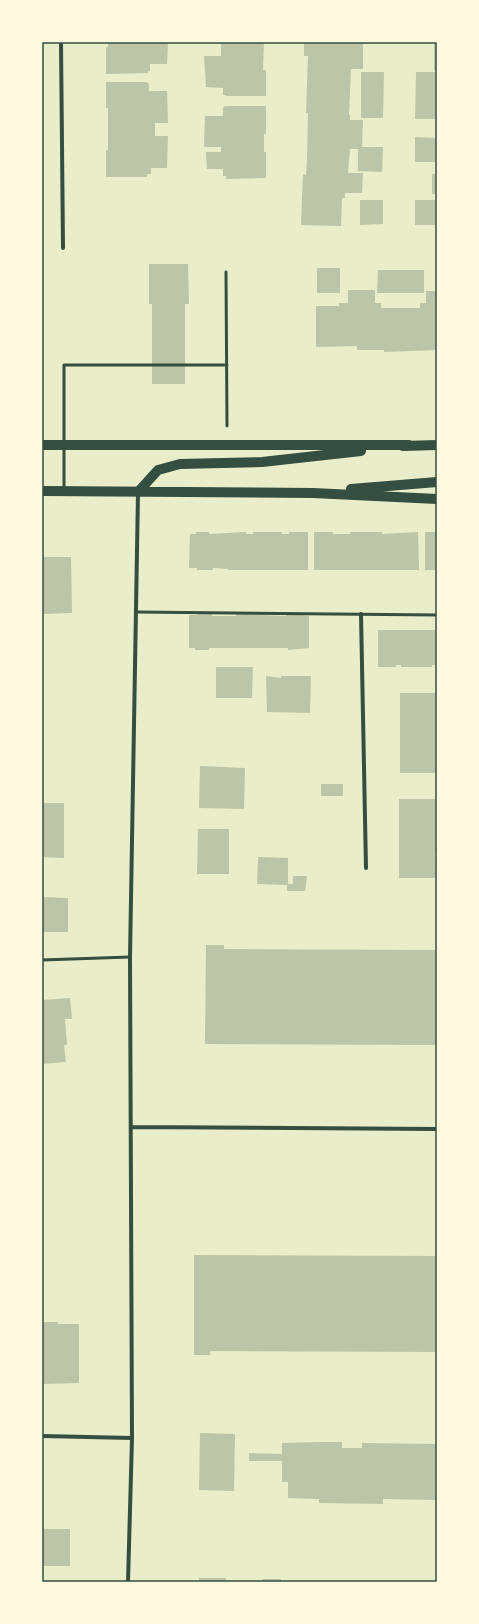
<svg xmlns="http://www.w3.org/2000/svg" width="479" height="1624" viewBox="0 0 479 1624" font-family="Karla,sans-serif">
  <rect width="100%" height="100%" fill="#e9edc9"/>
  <path fill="#bcc5a7" d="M108 42H168L167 64H150V71H148V73L106 74V47H108Z
    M221 42H264L263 70H266V96H226V95H223V88L206 87 204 56H221Z
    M304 42H363V69H351L349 115H350V120H363L362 147H383L382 172 358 171V149H350L348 173H363L362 193H345V198H342L341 226 301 225 303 174 306 175 307 160 308 113H306L308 56H304Z
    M434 42H437V71L434 70Z
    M361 72H384L383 118H361Z
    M416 72H437V119H415Z
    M106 82H147L149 84V91H167L168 123H155V136H168L167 168H151V174H147V177H106V150H108V108H106Z
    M225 106H266V134H264V152H266V178L226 179V176H223V169H207L206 152H221V147H204L205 116H223V108Z
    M415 137 437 138V162H415Z
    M432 174H437V194H432Z
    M360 200H383V224L360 225Z
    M415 200H437V225H415Z
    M149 264H188L189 304H185V384H152V304H149Z
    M317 268H340V293H317Z
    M378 270H424V293H377Z
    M348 290H375V303H381V308H420V303H426V291H437V350L384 352V350H357V346L316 347V306H339V303H348Z
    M196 532H209V534L246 532V534H253V532H282V534H289V532H308V570H228V569L213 568V570H197V568H189L190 534H196Z
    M314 532H333V534H350V532H382V534L418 532 419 570H314Z
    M425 532H437V570H425Z
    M42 557H71L72 613 42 614Z
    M197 614H212V616H236V614L286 616V614H301V615L309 616V648L288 650V648H209V650H195V648H189V615H197Z
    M378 630H437V665H432V667H401V665H396V667H378Z
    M216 667H253L252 698H216Z
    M266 676 281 678V676H311L310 713 267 712Z
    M400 693H437V748H436L437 773H400Z
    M200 766 245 768 244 809 199 808Z
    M321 784H343V796H321Z
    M399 799H437L436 854H435L436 878H399Z
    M42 803H64V858L42 857Z
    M198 829H229V874H197Z
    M258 857 288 858V884H293V876H307L305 891H287V885L257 884Z
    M42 897 68 898V932H42Z
    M206 945H224V949L437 950V1045L205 1044Z
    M70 998 72 1019H65L67 1045H64L66 1062 42 1064V1000Z
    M194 1255 437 1256V1352L210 1351V1355H194Z
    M42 1322H58V1324H79V1383L42 1384Z
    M200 1433 235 1434 234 1491 199 1490Z
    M320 1442H342V1448H362V1443L437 1444V1500L383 1499V1504L319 1503V1499L288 1498V1482H282V1461H249V1453L282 1454V1443Z
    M42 1529H70V1566H42Z
    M199 1578H226V1582H199Z
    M262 1579H281V1582H262Z"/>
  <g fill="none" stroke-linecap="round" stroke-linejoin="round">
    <path stroke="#344e41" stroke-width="3" d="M226 272 227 426
      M64 489V365H227
      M137 612 437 615
      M42 960 130 957"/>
    <path stroke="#344e41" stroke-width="4" d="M61 42 63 248
      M361 614 366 868
      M131 1127 437 1129
      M42 1436 132 1438
      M128 1582 132 1438 130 957 138 493"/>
    <path stroke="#344e41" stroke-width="10" d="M42 445H409
      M403 446 437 445
      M351 489 437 482
      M42 491 313 493 437 499
      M138 492 158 470 180 464 262 462 361 451"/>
  </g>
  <rect width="479" height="1624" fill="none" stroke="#fefae0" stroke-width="86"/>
  <rect x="43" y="43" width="393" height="1538" fill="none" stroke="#344e41" stroke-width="1.5"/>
</svg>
